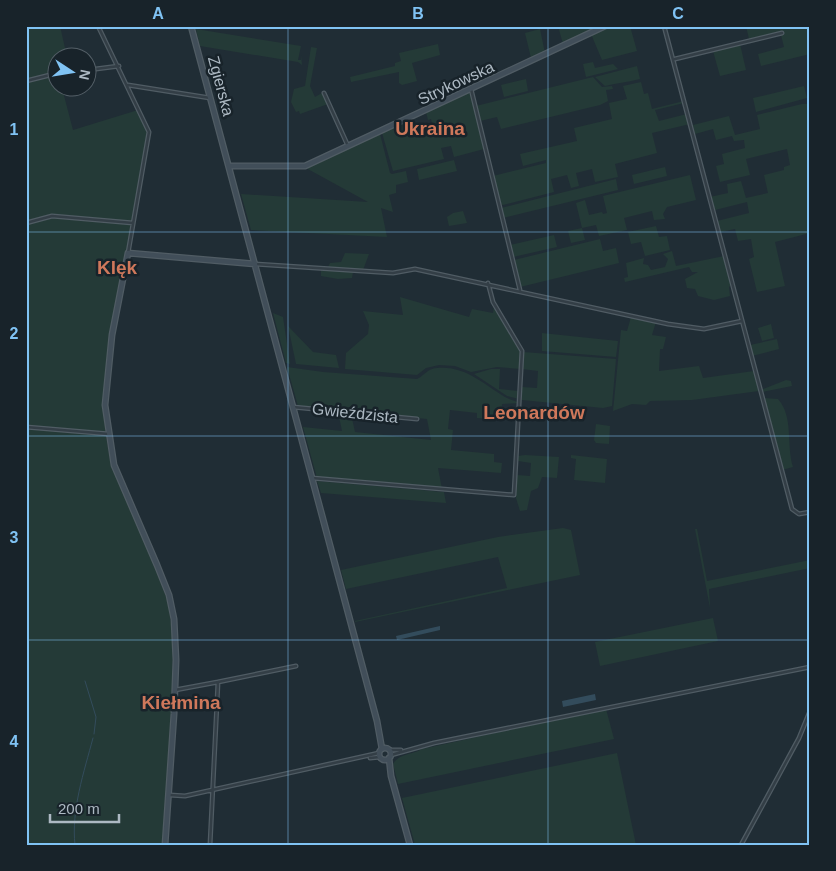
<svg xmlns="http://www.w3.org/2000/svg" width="836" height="871" viewBox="0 0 836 871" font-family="Arial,sans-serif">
  <rect width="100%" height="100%" fill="#202d35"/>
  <path fill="#243a37" d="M26 26H60L67 57 58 58V88H62L73 130 138 110 149 133 111 334 103 400 106 436 111 466 145 540 169 605 173 643 171 740 163 845H26Z
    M558 26H591L593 30 563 44Z
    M608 26H630L637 51 602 60 591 34Z
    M746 26H810V54L761 66 758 54 784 47 781 35 784 34 783 31 749 39Z
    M196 29 301 46 298 60H301V55L302 65 298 62 200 46Z
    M540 29 545 53 528 62 526 60 531 58 525 33Z
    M438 44 440 55 412 63 417 81 402 85 399 83V72L351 82 350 77 395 66V63L401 61 399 53Z
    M740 44 746 70 720 76 713 51Z
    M311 47 317 48 310 86 315 97 322 93 328 104 300 114 299 111 296 112 291 102 294 89 305 86Z
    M593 62 595 68 613 64 618 69 586 77 583 64Z
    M637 66 640 79C628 82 618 83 605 86L595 77Z
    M593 77 602 87 612 86 613 89 606 90 608 101 600 105 501 129 497 117 480 121 476 106Z
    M526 79 528 91 504 97 501 85Z
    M641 82 644 94 648 93 652 109 684 101V103L655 110 659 121 687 114 690 124 652 133 657 153 615 164 618 177 595 182 592 169 576 173 579 186 571 188 567 175 551 179 554 192 503 205 500 204 493 176 546 163V160L523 166 520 154 577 141 574 128 612 119 609 103 627 99 623 86Z
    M804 86 807 98 756 112 753 98Z
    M468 92 471 93 484 149 454 157 451 146 441 148 444 159 393 171 382 133 410 120 417 129 419 137 434 133 431 119 428 120 426 112Z
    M802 104H809L810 109V233L775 242 785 286 757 292 749 259 754 257 751 239 738 241 735 229 720 232 717 221 749 213 747 202 715 210 710 197 728 193 727 184 741 181 746 198 768 193 764 175 784 170V167L790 165 787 149 746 159 750 175 720 182 716 166 724 164 722 154 745 148 744 140 734 141 732 136 716 140 713 129 695 134 693 125 729 116 735 135 760 129 757 115Z
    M380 134 390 173 392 174 406 171 408 182 396 185V193L389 195 393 212 381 208 387 237 251 230 241 194 368 202 306 168Z
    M454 160 457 171 419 180 417 169Z
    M665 167 667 176 634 184 632 175Z
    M690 175 696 200 667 207 663 214 665 219 654 220 652 211 624 218 627 230 599 236 596 225 582 228 585 240 571 243 568 231 582 228 576 203 585 200 589 215 602 212 603 214 607 213 603 196Z
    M616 179 618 190 503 218 501 208Z
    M463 211 467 223 449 226 447 217 453 213Z
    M656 226 659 237 667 236 670 250 645 256 641 242 631 244 628 232Z
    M554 235 557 247 513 257 510 245Z
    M600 239 603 251 616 248 619 263 520 287 514 260Z
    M672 251 676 266 724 256 731 285 729 287 730 296 714 300 698 296 695 289 687 288 685 279 698 272H692L689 267 625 282 624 278 628 277 626 263 644 258 643 264 648 265 651 270 665 267 668 259 663 254Z
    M345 253 369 254 363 270 328 267 330 263 341 262Z
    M321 269 353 272 352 278 338 279 321 276Z
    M400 297 469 317 472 309 493 313 494 307 521 351V369L497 367 471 372 455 366 439 365 426 368 417 375 345 369 346 353 368 334 369 325 363 311 403 315Z
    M273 313 283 317 290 364 286 363Z
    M631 317 656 322 652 335 666 337 663 349H660L659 371 699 366 703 378 754 371 759 391 692 400 650 401 646 405 632 404 613 411 621 330 627 331Z
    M771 324 774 338 762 341 758 328Z
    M288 326 313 352 336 355 339 368 296 364Z
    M542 333 618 341 616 357 542 351Z
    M777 339 779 349 752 356 750 345Z
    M523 352 616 359 612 406 603 408 522 400V387L537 388 538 371 522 369Z
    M287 367 323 372 417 379C425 375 427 369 437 368 464 365 484 384 505 397 510 400 516 401 519 403L502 404 501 415 495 414 494 419 477 418V413L450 410 448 429 453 430 451 450 494 454V462L502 463 501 473 438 468 442 489 317 478 303 427 342 431 338 412 351 414 355 432 431 440 427 419 298 406Z
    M491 369H500L499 389 519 391V399L507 396 474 374Z
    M786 380 791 381 792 386 762 392 761 390Z
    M764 398 778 399C794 417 786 445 793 467L782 470Z
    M596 424 610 426 609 444 596 443 594 440Z
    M525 455 559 457 557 478 542 477 538 488 531 491 527 510 520 511 516 498 517 475 530 476 531 463 518 461V456Z
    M571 455 607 459 605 483 574 480 576 459 571 458Z
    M317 481 444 492 446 503 321 493Z
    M563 528 571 530 580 575 355 622V621L507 588 498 557 346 589 341 570 498 537Z
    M695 529H697L707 581 810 560V568L709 589 710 608Z
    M713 618 718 641 600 666 595 642Z
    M606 709 614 739 398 784 393 764C400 753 412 755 422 749Z
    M617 753 636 845H415L402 798Z"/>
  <path fill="#334c5c" d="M440 626V630L397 640 396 636Z
    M595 694 596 700 563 707 562 701Z"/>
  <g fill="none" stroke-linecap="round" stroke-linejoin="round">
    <path stroke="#334c5c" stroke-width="1" d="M85 681 96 717 94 734
      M75 845C71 810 84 772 93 738"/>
    <g stroke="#505c64" stroke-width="5">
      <path id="street" d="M98 26 149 132 128 253
        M664 26 792 509 799 514 810 512
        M675 59 782 33
        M88 70 119 66
        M26 81 58 73
        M128 85 210 98
        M471 89 520 290
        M324 93 348 146
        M26 223 52 216 133 223
        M255 264 393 273 415 269 668 324 704 329 742 321
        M293 407 417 419
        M26 427 109 434
        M312 478 514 495 522 351 493 302 488 283
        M218 682 296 666
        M175 690 218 682 210 845
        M390 750H401
        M391 755 434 743 810 667
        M370 758 380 757
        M170 795 185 796 379 753
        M741 845 799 738 810 711"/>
    </g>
    <g stroke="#505c64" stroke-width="7">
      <path id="secondary" d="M191 26 377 721 382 749
        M229 166H305L605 26
        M379 754a6 6 0 1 1 12 0a6 6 0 1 1-12 0Z
        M389 758 391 776 410 845
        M165 845 174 714 176 660 174 619 169 595 157 565 114 465 105 405 112 335 128 253 255 264"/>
    </g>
    <use href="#street" stroke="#333e46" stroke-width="2.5"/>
    <use href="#secondary" stroke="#414e59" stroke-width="4.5"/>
  </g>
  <path fill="none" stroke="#80c3f4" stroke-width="1" stroke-opacity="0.55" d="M288 26V845M548 26V845M26 232H810M26 436H810M26 640H810"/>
  <g text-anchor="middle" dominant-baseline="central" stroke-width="5" stroke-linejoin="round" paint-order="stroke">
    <g font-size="16" fill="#adb9c3" stroke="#18232a">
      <text transform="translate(456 83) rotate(-25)">Strykowska</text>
      <text transform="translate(221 86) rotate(75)">Zgierska</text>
      <text transform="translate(355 413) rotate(6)">Gwieździsta</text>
    </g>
    <g font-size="19" font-weight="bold" fill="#cf785b" stroke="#18232a">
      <text x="430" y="128">Ukraina</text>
      <text x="117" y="267">Klęk</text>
      <text x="534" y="412">Leonardów</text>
      <text x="181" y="702">Kiełmina</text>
    </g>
  </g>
  <rect width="836" height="871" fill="none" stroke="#18232a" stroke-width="55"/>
  <g transform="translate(72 72) rotate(102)"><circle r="24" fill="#18232a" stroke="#545f67"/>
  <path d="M0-4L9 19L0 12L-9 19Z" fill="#80c3f4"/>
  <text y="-8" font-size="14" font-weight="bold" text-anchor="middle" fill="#adb9c3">N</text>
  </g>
  <path d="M50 814v8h69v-8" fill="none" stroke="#adb9c3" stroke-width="2.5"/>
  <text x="58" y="814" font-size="15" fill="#adb9c3" stroke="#18232a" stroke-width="4" paint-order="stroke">200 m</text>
  <rect x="28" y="28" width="780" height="816" fill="none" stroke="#80c3f4" stroke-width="2"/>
  <g font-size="16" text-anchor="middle" font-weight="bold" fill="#80c3f4">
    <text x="158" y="19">A</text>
    <text x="418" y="19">B</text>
    <text x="678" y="19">C</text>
    <text x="14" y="135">1</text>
    <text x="14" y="339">2</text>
    <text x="14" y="543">3</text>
    <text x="14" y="747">4</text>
  </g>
</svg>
